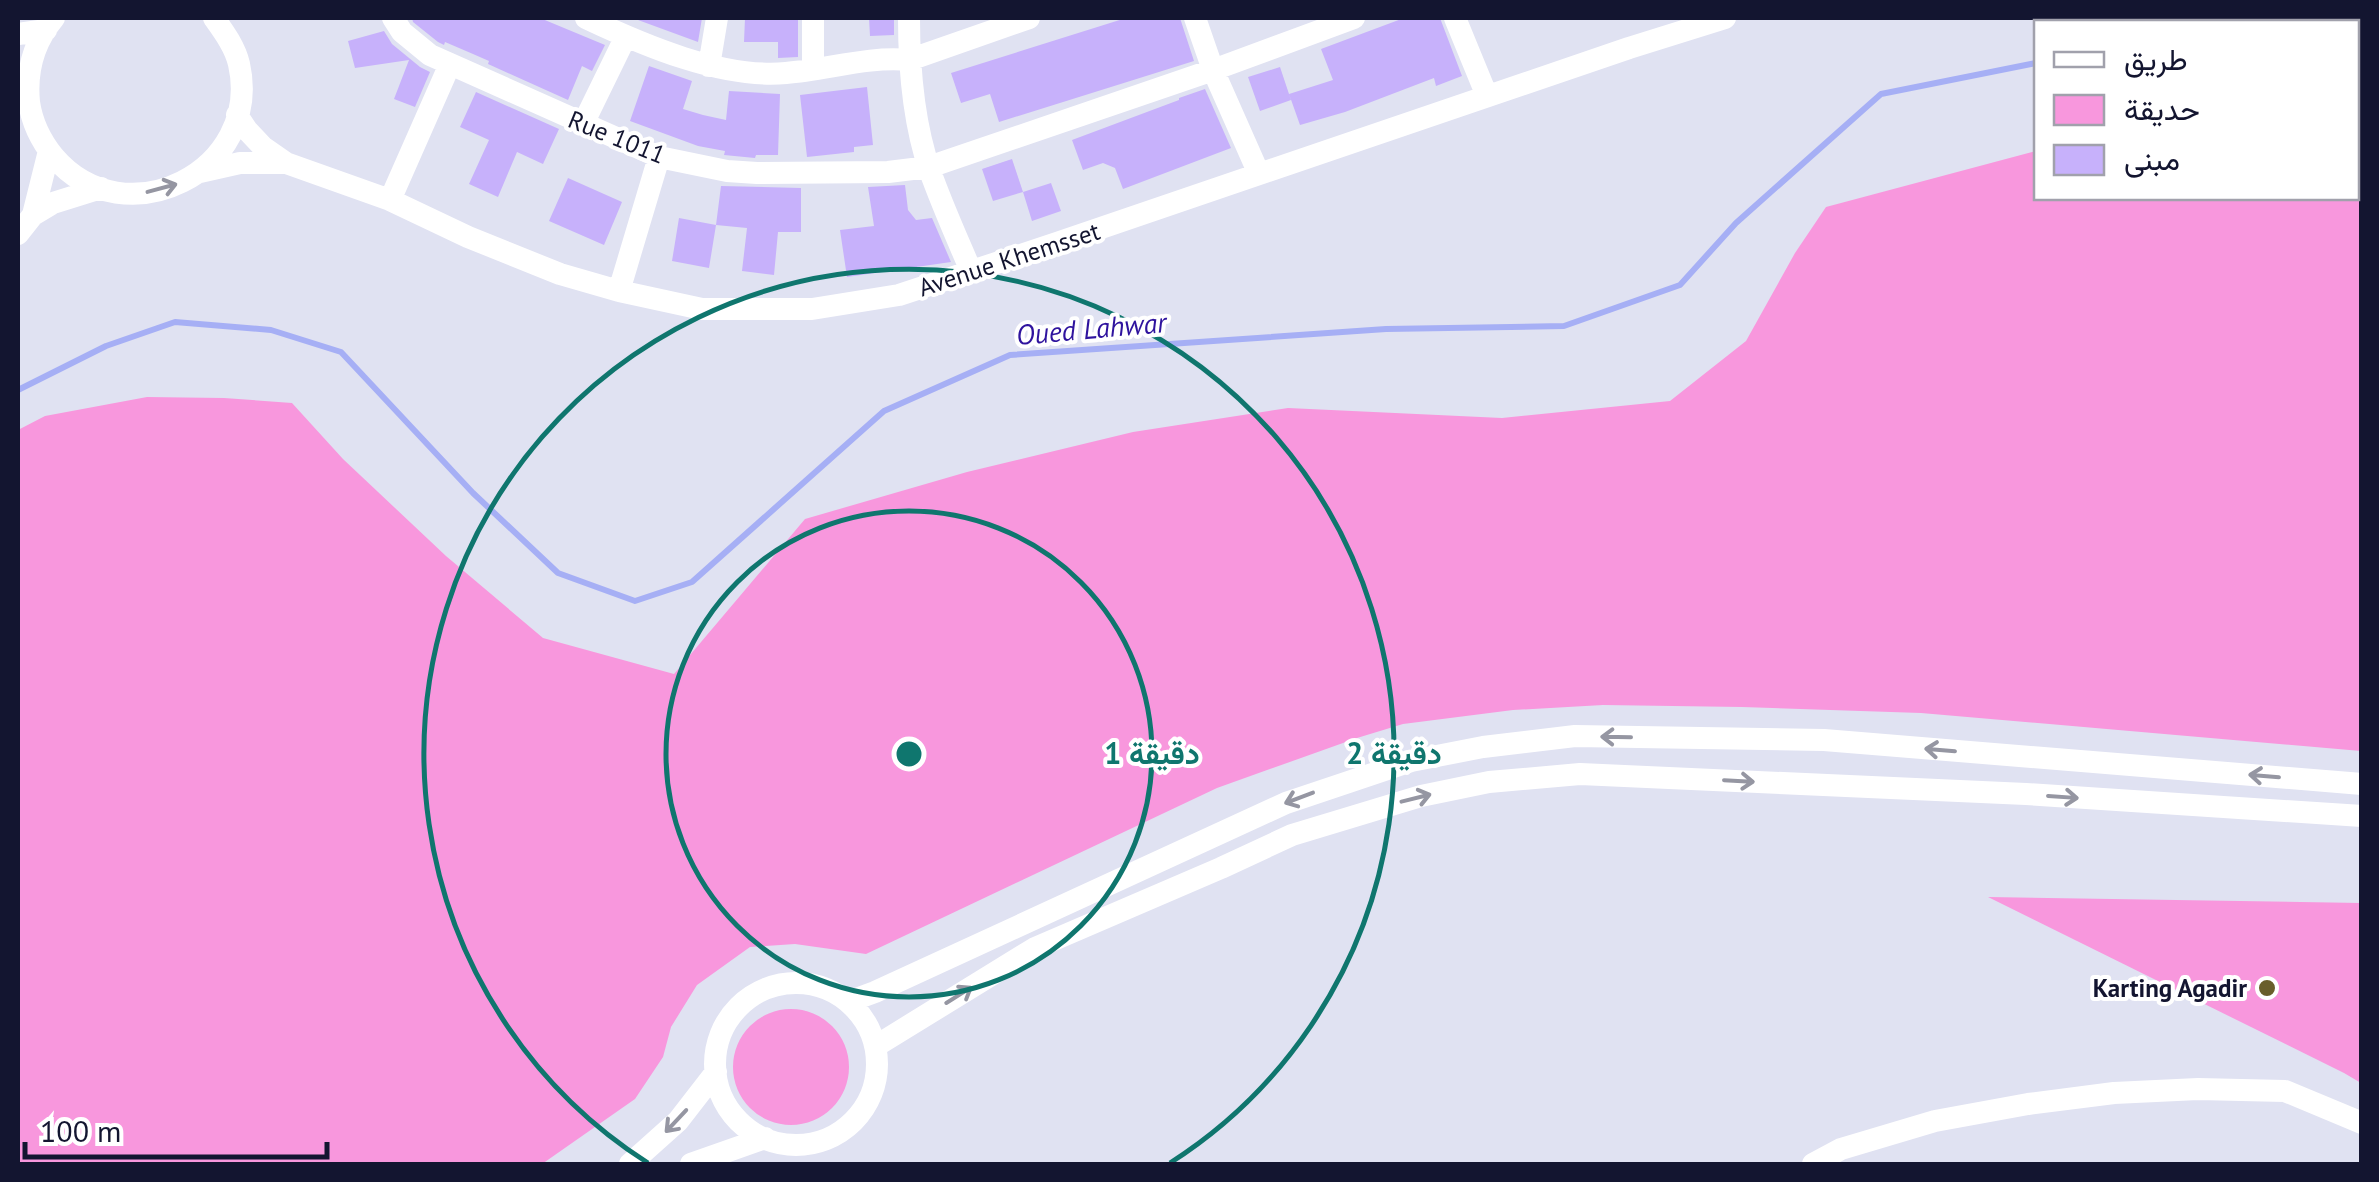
<svg xmlns="http://www.w3.org/2000/svg" width="2379" height="1182" viewBox="0 0 2379 1182" font-family="'PT Sans',Vazirmatn,sans-serif">
  <rect width="100%" height="100%" fill="#e0e2f2"/>
  <path fill="#f897dd" d="M2361 148V751L1921 713 1742 707 1603 705 1513 710 1403 724 1357 738 1217 788 866 954 795 944 750 947 697 985 671 1027 663 1057 635 1099 542 1164H18V430L45 416 147 397 224 398 292 403 343 459 446 556 543 638 674 674 805 519 967 472 1133 432 1288 408 1502 418 1670 401 1746 341 1795 253 1826 207 2036 151V198H2356L2357 149Z
    M1988 897 2361 903V1083L2344 1073Z
    M733 1067a58 58 0 1 1 116 0a58 58 0 1 1-116 0Z"/>
  <g fill="none" stroke-linecap="round" stroke-linejoin="round">
    <path stroke="#a6aff5" stroke-width="6" d="M2356 98 2362 101
      M18 390 106 346 175 322 271 330 341 352 473 493 558 573 635 601 692 582 884 411 1010 355 1386 329 1564 326 1680 285 1736 223 1881 94 2036 63"/>
  </g>
  <path fill="#c7b1fb" d="M412 18H540L605 45 592 71 582 66 568 100 488 64 489 61 473 54 445 42 444 45 438 42 413 22Z
    M638 18H702L698 42 638 20Z
    M745 18H798V57L778 58V42H744Z
    M869 18H894V35L870 36Z
    M1126 18H1180L1194 61 999 122 990 94 961 103 951 73Z
    M1404 18H1440L1462 76 1436 86 1434 78 1345 112 1300 125 1289 94 1333 80 1321 49Z
    M384 31 392 44 420 67 430 72 415 107 394 99 409 60 355 68 348 41Z
    M649 66 692 81 683 109 703 115 726 120 729 91 780 94 778 155H756L755 158 724 155 725 151 698 146 630 121Z
    M1280 67 1291 100 1260 111 1248 77Z
    M867 87 873 145 854 147V152L807 157 800 95Z
    M1205 89 1231 148 1123 189 1115 168 1103 163 1083 170 1072 140 1179 100V98Z
    M476 92 559 129 543 164 517 152 498 197 469 184 489 140 460 127Z
    M1012 159 1023 192 993 201 982 169Z
    M568 178 622 202 604 245 549 221Z
    M1051 183 1061 211 1032 221 1023 192Z
    M905 185 908 210 916 220 932 218 951 262 847 277 840 230 874 226 868 187Z
    M721 186 801 188V232H778L774 275 742 271 747 228 716 225Z
    M679 218 716 225 709 268 672 261Z"/>
  <g fill="none" stroke-linecap="round" stroke-linejoin="round">
    <path stroke="#fff" stroke-width="22" d="M54 18C34 42 26 71 29 102 32 123 41 141 54 157 125 240 263 171 239 64 235 47 224 32 214 18
      M393 18 402 32 430 55 659 157 727 171 757 173 888 172 929 167 1213 70 1354 18
      M586 18C643 45 722 79 786 73 827 70 867 56 909 60L1029 18
      M813 18V69
      M909 18C909 69 913 122 930 171 942 205 957 238 971 271
      M1195 18 1213 70 1259 174
      M1455 18 1487 96
      M18 34 46 30
      M709 66 717 18
      M237 115 247 130 263 147 286 163 390 200 468 237 560 274 619 291 702 309H812L899 295 1057 243 1629 48 1725 18
      M583 124 626 36
      M200 172 240 163H286
      M390 200 450 64
      M33 215 53 203 101 188
      M18 234 33 215 49 151
      M619 291 659 157
      M715 1064a81 81 0 1 1 162 0a81 81 0 1 1-162 0Z
      M848 1002 875 992 1286 803 1411 761 1483 747 1575 736 1824 740 2362 784
      M876 1046 1035 948 1221 868 1292 835 1421 796 1489 782 1580 774 2026 794 2362 816
      M630 1164 678 1121 716 1072
      M691 1164 765 1138
      M1813 1164 1841 1149 1935 1121 2028 1104 2114 1093 2198 1089 2285 1091 2362 1123"/>
  </g>
  <defs><path id="oneway-shaft" d="M-6 0H5M1.5-3L5.5 0L1.5 3" fill="none" stroke-width="1.6" stroke-linecap="round" stroke-linejoin="round" transform="scale(2.5)"/></defs>
  <g stroke="#9596a2">
    <use href="#oneway-shaft" transform="translate(162 188) rotate(-15)"/>
    <use href="#oneway-shaft" transform="translate(1616 737) rotate(-179)"/>
    <use href="#oneway-shaft" transform="translate(1940 750) rotate(-175)"/>
    <use href="#oneway-shaft" transform="translate(2264 776) rotate(-175)"/>
    <use href="#oneway-shaft" transform="translate(1739 781) rotate(3)"/>
    <use href="#oneway-shaft" transform="translate(2063 797) rotate(4)"/>
    <use href="#oneway-shaft" transform="translate(1299 798) rotate(159)"/>
    <use href="#oneway-shaft" transform="translate(1416 798) rotate(-14)"/>
    <use href="#oneway-shaft" transform="translate(959 995) rotate(-32)"/>
    <use href="#oneway-shaft" transform="translate(676 1121) rotate(133)"/>
  </g>
  <g fill="none" stroke="#0f766e" stroke-width="5">
    <circle cx="909" cy="754" r="243"/>
    <path d="M648 1163A485 485 0 1 1 1170 1163"/>
  </g>
  <circle fill="#695e2b" stroke="#fff" stroke-width="4" cx="2267" cy="988" r="10"/>
  <g text-anchor="middle" dominant-baseline="central" stroke-width="8" stroke-linejoin="round" paint-order="stroke">
    <g font-size="25" fill="#131530" stroke="#fff">
      <text transform="translate(617 137) rotate(22)">Rue 1011</text>
      <text transform="translate(1009 259) rotate(-18)">Avenue Khemsset</text>
    </g>
    <g font-size="25" font-weight="bold" fill="#131530" stroke="#fff" text-anchor="end">
      <text x="2247" y="988">Karting Agadir</text>
    </g>
    <g font-size="28" font-style="italic" fill="#2f139e" stroke="#fff">
      <text transform="translate(1091 328) rotate(-5)">Oued Lahwar</text>
    </g>
  </g>
  <circle cx="909" cy="754" r="15" fill="#0f766e" stroke="#fff" stroke-width="5"/>
  <g font-size="30" text-anchor="middle" font-weight="bold" fill="#0f766e" stroke="#fff" stroke-width="8" stroke-linejoin="round" paint-order="stroke">
    <text x="1152" y="764">1 دقيقة</text>
    <text x="1394" y="764">2 دقيقة</text>
  </g>
  <rect width="2379" height="1182" fill="none" stroke="#131530" stroke-width="40"/>
  <rect x="2034" y="20" width="325" height="180" fill="#ffffff" stroke="#a1a1ac" stroke-width="2.5"/>
  <rect x="2054" y="52" width="50" height="15" fill="#ffffff" stroke="#a1a1ac" stroke-width="2.5"/>
  <text x="2124" y="70" font-size="30" fill="#131530">طريق</text>
  <rect x="2054" y="95" width="50" height="30" fill="#f897dd" stroke="#a1a1ac" stroke-width="2.5"/>
  <text x="2124" y="120" font-size="30" fill="#131530">حديقة</text>
  <rect x="2054" y="145" width="50" height="30" fill="#c7b1fb" stroke="#a1a1ac" stroke-width="2.5"/>
  <text x="2124" y="170" font-size="30" fill="#131530">مبنى</text>
  <path d="M25 1142v15h302v-15" fill="none" stroke="#131530" stroke-width="5"/>
  <text x="40" y="1142" font-size="30" fill="#131530" stroke="#ffffff" stroke-width="8" paint-order="stroke">100 m</text>
</svg>
